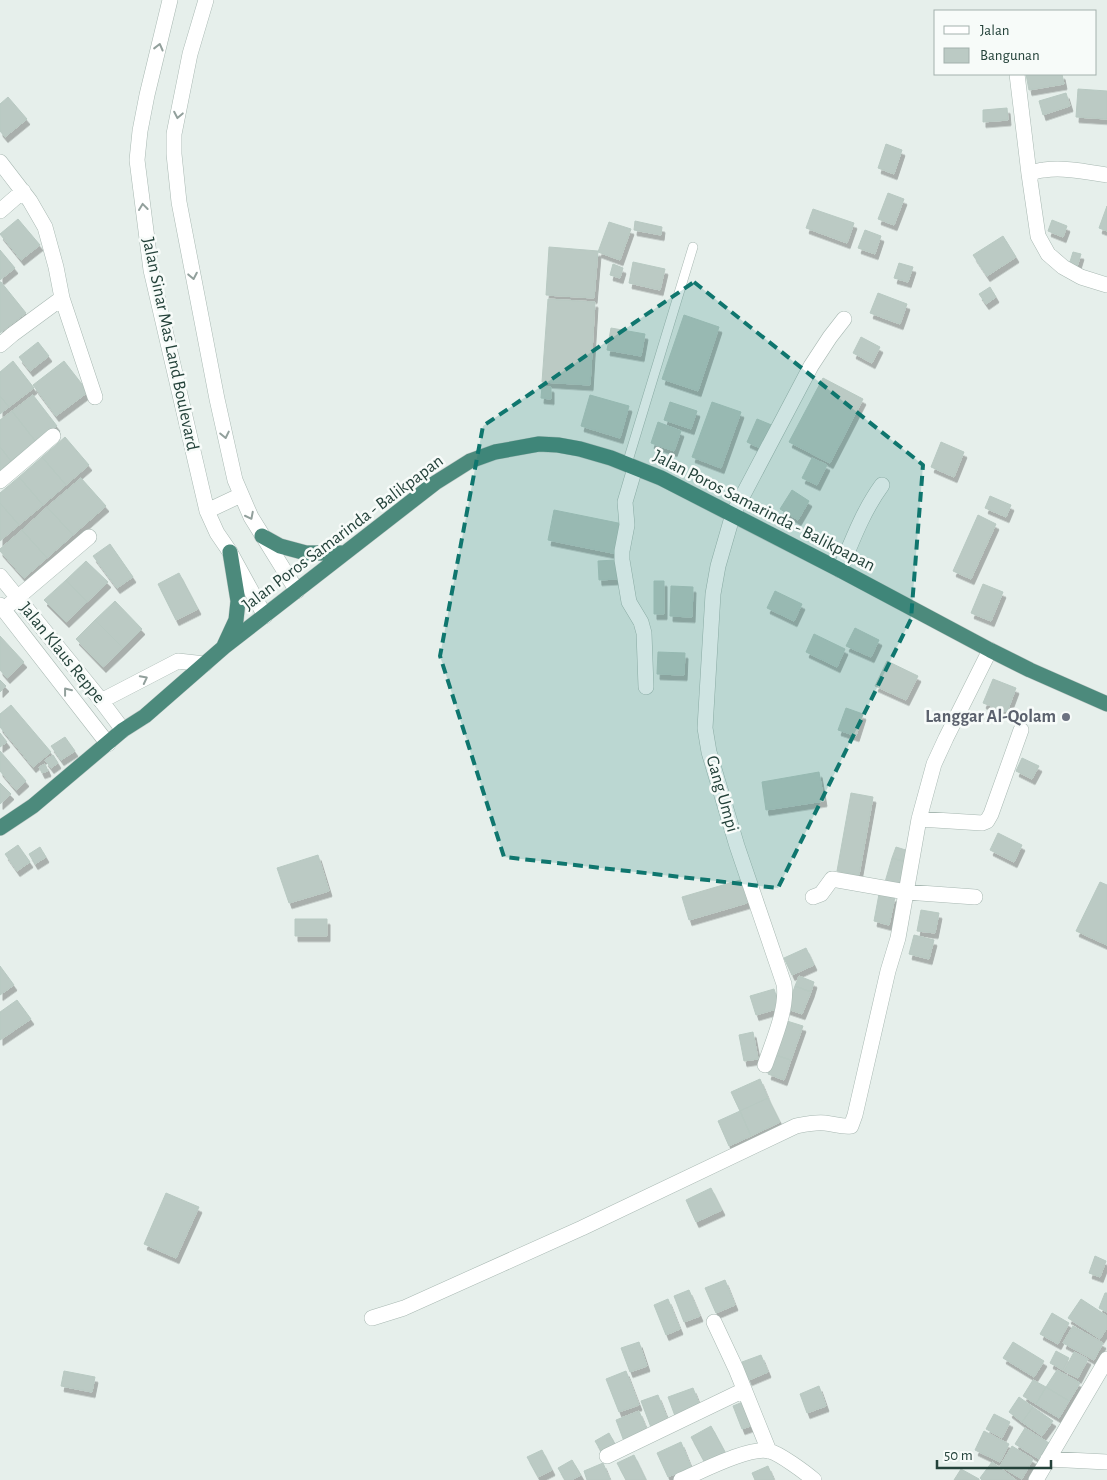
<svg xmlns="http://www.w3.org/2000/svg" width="1107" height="1480" viewBox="0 0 1107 1480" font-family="'Alegreya Sans',sans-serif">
  <defs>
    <filter id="shadow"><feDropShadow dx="3" dy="5.5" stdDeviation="0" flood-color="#0004"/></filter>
  </defs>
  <rect width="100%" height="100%" fill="#e6efeb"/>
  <path fill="#bbcac4" stroke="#b8c9c2" filter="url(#shadow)" d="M1026 74H1062L1064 84 1029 90Z
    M1078 89 1107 91V119L1076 117Z
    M1066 93 1070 106 1043 115 1039 101Z
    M8 97 27 119 5 137 0 131V104Z
    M1007 108 1008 120 983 122V110Z
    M886 144 902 150 894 174 878 168Z
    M888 193 904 199 894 225 878 219Z
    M1107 206V231L1099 228Z
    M813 209 854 223 847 243 806 228Z
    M18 219 40 245 21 260 0 234Z
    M1052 220 1067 226 1063 237 1048 231Z
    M635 221 662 227 661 235 634 230Z
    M609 222 631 229 620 260 598 252Z
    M865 230 881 236 875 254 858 248Z
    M1003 236 1016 257 987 276 973 255Z
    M549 247 598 251 594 298 546 295Z
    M0 250 15 268 0 280Z
    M1073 252 1081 254 1077 267 1069 265Z
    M633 262 665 269 660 290 629 283Z
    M899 263 913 267 908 282 894 278Z
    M613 264 623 268 620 278 610 275Z
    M0 282H1L26 313 0 333Z
    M990 287 996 297 986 304 979 294Z
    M878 293 907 304 900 324 870 313Z
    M548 299 595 302 590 385 542 382Z
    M684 315 719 327 698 391 662 379Z
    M611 328 645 334 641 356 607 350Z
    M861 337 880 347 872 363 853 353Z
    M38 342 49 356 30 371 19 357Z
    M13 361 34 388 9 407 0 396V372Z
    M64 361 88 392 56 416 33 385Z
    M823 378 863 399 830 463 789 442Z
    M542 386 551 387V399L541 398Z
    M33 395 57 426 36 442 12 411Z
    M590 395 629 406 620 438 581 426Z
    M0 396 9 407 0 414Z
    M670 402 697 411 691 429 664 420Z
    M712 402 741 412 721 468 692 457Z
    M12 411 36 442 11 461 0 447V420Z
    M757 419 774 426 764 450 747 442Z
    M658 422 681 431 674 451 651 443Z
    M65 437 89 465 66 485 42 457Z
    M941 442 964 452 954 477 931 467Z
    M0 447 11 461 0 470Z
    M42 457 66 485 43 505 19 477Z
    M812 458 827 465 817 485 802 478Z
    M19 477 43 505 19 525 0 503V493Z
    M81 478 106 506 73 535 47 507Z
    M792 490 809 501 798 520 780 509Z
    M990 496 1011 505 1006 517 985 508Z
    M0 503 19 525 0 541Z
    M47 507 73 535 47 558 22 530Z
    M554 510 623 524 617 554 548 540Z
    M978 515 996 524 971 579 953 571Z
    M22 530 47 558 24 578 0 551V549Z
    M110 544 133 577 117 588 93 556Z
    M615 560 617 579 599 580 598 561Z
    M86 561 108 582 87 602 66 580Z
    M179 573 198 609 176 620 158 584Z
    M66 580 87 602 66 622 44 600Z
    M654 581H664V614H654Z
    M983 584 1003 592 991 621 971 613Z
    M671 586 693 587 692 617 670 616Z
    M775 591 802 604 794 621 767 608Z
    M115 601 142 629 123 648 95 620Z
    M95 620 123 648 103 667 76 639Z
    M855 628 879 640 871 657 846 646Z
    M814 634 845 649 837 667 806 652Z
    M0 636 24 662 7 678 0 670Z
    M658 652 685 653 684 675 657 674Z
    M887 661 918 676 906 700 875 686Z
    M993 679 1016 688 1007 712 983 703Z
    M0 680 6 686 0 692Z
    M11 705 51 752 33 767 0 727V714Z
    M846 708 863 714 856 736 838 730Z
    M0 733 7 742 0 747Z
    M65 737 75 751 61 760 51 746Z
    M0 751 26 781 16 790 0 771Z
    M53 755 58 763 51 768 45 760Z
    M1022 758 1039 766 1032 779 1016 771Z
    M45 764 48 771 42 773 39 767Z
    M819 772 824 801 766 810 762 782Z
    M0 783 11 794 0 804Z
    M851 793 873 797 859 875 837 871Z
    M998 833 1022 845 1014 862 990 850Z
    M18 845 30 862 17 871 5 854Z
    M40 847 46 857 35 864 29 854Z
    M896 847 909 851 906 862 892 858Z
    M318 855 329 891 289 903 277 868Z
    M892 858 906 862 899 886 885 882Z
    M740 880 747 903 689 920 682 897Z
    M1100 882 1107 885V945L1076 931Z
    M879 894 895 897 889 925 874 921Z
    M921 910 939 913 935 933 917 931Z
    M295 919H327V936H295Z
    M914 935 934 940 929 959 909 954Z
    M806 948 814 965 792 975 784 958Z
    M0 966 14 985 0 995Z
    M799 976 814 982 811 992 795 986Z
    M795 986 811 992 802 1014 787 1009Z
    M774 989 780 1008 756 1015 750 996Z
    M17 1000 31 1019 0 1040V1012Z
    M787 1021 803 1026 791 1060 775 1055Z
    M753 1032 758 1059 744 1061 739 1035Z
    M775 1055 791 1060 784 1080 768 1074Z
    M760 1079 768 1098 740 1111 731 1092Z
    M768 1098 780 1122 751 1136 740 1111Z
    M740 1111 751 1136 729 1146 718 1121Z
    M711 1188 722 1210 696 1222 686 1200Z
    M166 1193 199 1207 176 1258 144 1244Z
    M1095 1256 1106 1261 1100 1277 1089 1273Z
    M725 1280 735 1305 716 1313 705 1288Z
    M689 1290 700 1316 684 1322 674 1296Z
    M1105 1293H1107V1312L1099 1308Z
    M668 1299 680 1329 666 1335 654 1305Z
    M1081 1299 1107 1316V1328L1100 1339 1068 1318Z
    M1052 1313 1069 1323 1058 1344 1040 1334Z
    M1073 1326 1103 1343 1094 1360 1063 1343Z
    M639 1342 647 1366 630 1372 621 1348Z
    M1013 1342 1044 1361 1034 1377 1003 1358Z
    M1056 1351 1069 1358 1063 1370 1050 1363Z
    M1074 1352 1088 1359 1078 1378 1064 1371Z
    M761 1355 768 1372 749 1380 742 1362Z
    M1057 1370 1080 1383 1069 1401 1046 1387Z
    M64 1371 95 1377 92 1392 61 1386Z
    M626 1371 639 1405 619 1412 606 1379Z
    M1033 1380 1046 1387 1036 1404 1023 1396Z
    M819 1386 826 1406 807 1413 800 1394Z
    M1046 1387 1069 1401 1059 1418 1036 1404Z
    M693 1388 700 1406 675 1416 668 1397Z
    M658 1395 669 1423 652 1430 641 1401Z
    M1019 1397 1033 1407 1022 1422 1009 1412Z
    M745 1401 754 1425 742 1429 733 1406Z
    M1033 1407 1053 1421 1042 1436 1022 1422Z
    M639 1411 649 1435 625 1444 616 1420Z
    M994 1414 1010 1422 1002 1438 986 1429Z
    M711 1426 725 1452 705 1463 691 1437Z
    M1025 1428 1049 1443 1039 1459 1015 1444Z
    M984 1431 1009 1444 1000 1462 975 1450Z
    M609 1433 616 1446 602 1453 595 1441Z
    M681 1442 691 1467 668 1477 657 1453Z
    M1012 1446 1033 1459 1022 1479 1000 1466Z
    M542 1450 552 1470 538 1477 527 1457Z
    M634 1455 646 1480H626L617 1463Z
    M572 1460 581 1475 571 1480H565L558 1468Z
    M992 1462 1016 1480H982L980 1478Z
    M603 1463 610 1480H587L584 1471Z
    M768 1466 774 1480H755L752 1473Z
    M961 1469 979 1479V1480H954Z"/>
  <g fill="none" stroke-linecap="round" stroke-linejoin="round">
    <g stroke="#a8b8b2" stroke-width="10">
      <path id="service" d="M627 464 693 247"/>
    </g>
    <g stroke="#a8b8b2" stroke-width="16">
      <path id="minor" d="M1017 74 1029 174 1038 236 1048 254 1063 267 1081 277 1107 285
        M0 162 30 201 45 227 56 267 62 298 95 397
        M1029 174C1034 172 1039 170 1044 170 1064 167 1087 172 1107 175
        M0 211 23 191
        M0 345 13 334 62 298
        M635 468 625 502 627 525 622 551V560L629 602 641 622 644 633 646 687
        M0 481 53 436
        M840 570C852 541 863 511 882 485
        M0 576 96 694 123 730
        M10 604 89 537
        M0 605 108 744
        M101 701 178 661 205 664
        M919 819 982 823 987 821 991 814 1021 730
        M813 897 821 894 832 879 906 892 975 897
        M765 1065C773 1041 788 1008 784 984L737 846 709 752 705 728 713 594 718 566 733 514 811 366 830 337 844 319
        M372 1318 404 1308 582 1228 796 1126C806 1124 815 1122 825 1123 835 1124 841 1127 851 1126L855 1115 888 971 898 938 919 819 934 764 946 738 990 650
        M714 1322 736 1369 769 1451
        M607 1456 744 1390
        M1048 1459 1107 1462
        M681 1480C700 1472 750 1446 769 1451 779 1453 806 1473 814 1480
        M1036 1480 1107 1359"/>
    </g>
    <g stroke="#a8b8b2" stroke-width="16">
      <path id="tertiary" d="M170 0 147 95 140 131 137 160 151 270 207 511 217 533 230 552 265 616
        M206 0 190 54 174 134V154L179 202 217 399 235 480 251 517 297 591
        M207 511 241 495"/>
    </g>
    <g stroke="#c2cac8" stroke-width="16">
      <path id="trunk" d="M262 536 280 546 306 553H345
        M224 646 236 620 238 601 230 552
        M0 828 33 806 123 730 145 716 224 647 435 483 470 461 495 452 539 444 558 445 580 449 611 458 661 478 840 570 990 650 1030 670 1107 704"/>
    </g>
    <use href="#service" stroke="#fff" stroke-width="9"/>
    <use href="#minor" stroke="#fff" stroke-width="15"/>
    <use href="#tertiary" stroke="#fff" stroke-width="15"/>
    <use href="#trunk" stroke="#4c8a7c" stroke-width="15"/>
  </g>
  <defs><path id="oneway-chevron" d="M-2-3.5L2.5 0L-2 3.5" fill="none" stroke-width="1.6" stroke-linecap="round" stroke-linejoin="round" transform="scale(1.25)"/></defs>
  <g stroke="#92a09c">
    <use href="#oneway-chevron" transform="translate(159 47) rotate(-76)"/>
    <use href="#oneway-chevron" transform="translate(178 115) rotate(101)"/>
    <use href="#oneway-chevron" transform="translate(143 207) rotate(-97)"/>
    <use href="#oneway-chevron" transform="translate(193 276) rotate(79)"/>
    <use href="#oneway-chevron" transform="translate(225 435) rotate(78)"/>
    <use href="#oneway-chevron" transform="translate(250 516) rotate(63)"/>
    <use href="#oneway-chevron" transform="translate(144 679) rotate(-27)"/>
    <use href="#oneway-chevron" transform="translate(67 691) rotate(-128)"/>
  </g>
  <path fill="#0f766e" fill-opacity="0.2" stroke="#0f766e" stroke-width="4" stroke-dasharray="10 6" stroke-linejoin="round" d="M694 282 923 465 911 619 778 888 504 857 440 656 483 426Z"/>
  <circle fill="#6b7280" stroke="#f7fbf9" stroke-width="2" cx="1066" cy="717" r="5"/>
  <g text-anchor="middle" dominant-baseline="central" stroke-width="5" stroke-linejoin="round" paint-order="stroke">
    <g font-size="18" fill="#24423a" stroke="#f7fbf9">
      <text transform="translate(170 344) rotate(78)">Jalan Sinar Mas Land Boulevard</text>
      <text transform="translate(764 511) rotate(27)">Jalan Poros Samarinda - Balikpapan</text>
      <text transform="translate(343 533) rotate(-37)">Jalan Poros Samarinda - Balikpapan</text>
      <text transform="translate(62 653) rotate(51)">Jalan Klaus Reppe</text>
      <text transform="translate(722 794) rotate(74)">Gang Umpi</text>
    </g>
    <g font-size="18" font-weight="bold" fill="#5b616d" stroke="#f7fbf9" text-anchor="end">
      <text x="1056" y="717">Langgar Al-Qolam</text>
    </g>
  </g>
  <rect x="934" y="10" width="162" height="65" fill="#f7fbf9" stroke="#a3b1ad"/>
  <rect x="944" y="26" width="25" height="8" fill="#ffffff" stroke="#a3b1ad"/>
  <text x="980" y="35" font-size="15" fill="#24423a">Jalan</text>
  <rect x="944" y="48" width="25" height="15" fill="#bbcac4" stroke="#a3b1ad"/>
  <text x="980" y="60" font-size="15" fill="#24423a">Bangunan</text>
  <path d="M937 1460v8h114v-8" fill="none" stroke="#24423a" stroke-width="2.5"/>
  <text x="944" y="1460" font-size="15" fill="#24423a" stroke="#f7fbf9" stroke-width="4" paint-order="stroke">50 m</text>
</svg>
